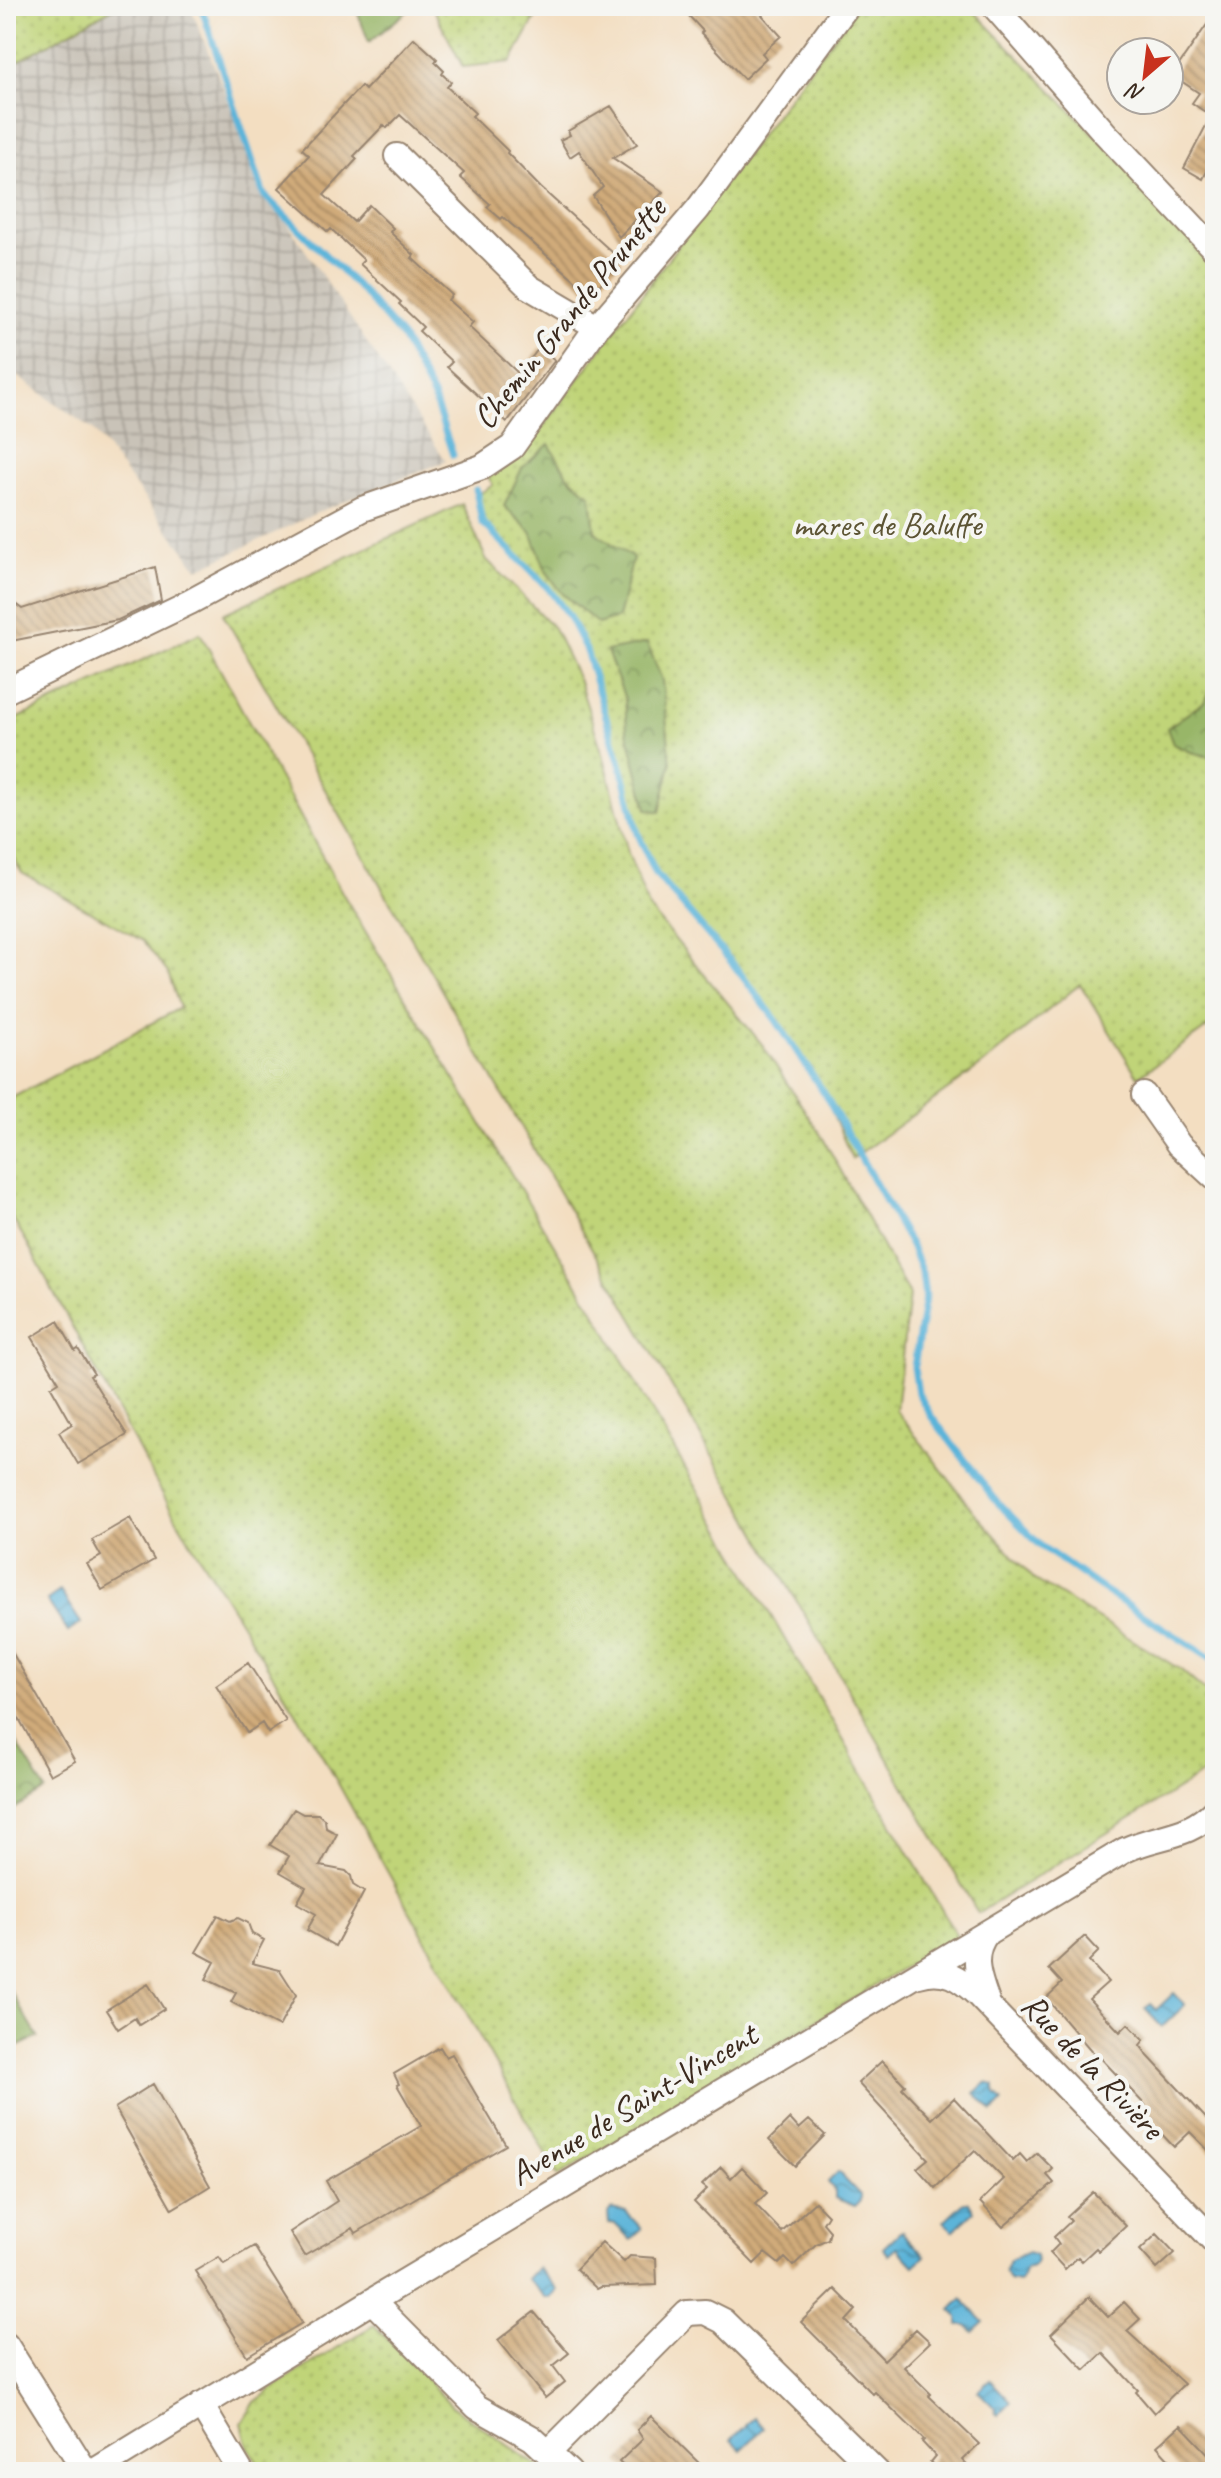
<svg xmlns="http://www.w3.org/2000/svg" width="1221" height="2478" viewBox="0 0 1221 2478" font-family="Caveat,sans-serif">
  <defs>
    <pattern id="industrial-grid" width="8" height="8" patternUnits="userSpaceOnUse" patternTransform="scale(2)"><rect width="8" height="8" fill="#c9c3b8"/><path d="M0 4h8M4 0v8" fill="none" stroke="#a49f95"/></pattern>
    <pattern id="grass-dots" width="8" height="8" patternUnits="userSpaceOnUse" patternTransform="scale(2)"><rect width="8" height="8" fill="#c0d478"/><path d="M2 2h.1M6 6h.1" fill="none" stroke="#a6b667" stroke-width="1.8" stroke-linecap="round"/></pattern>
    <pattern id="forest-crowns" width="20" height="18" patternUnits="userSpaceOnUse" patternTransform="scale(2)"><rect width="20" height="18" fill="#98b668"/><path d="M2 6a3 3 0 1 1 6 0M12 15a3 3 0 1 1 6 0" fill="none" stroke="#7d9455"/></pattern>
    <pattern id="water-waves" width="16" height="10" patternUnits="userSpaceOnUse" patternTransform="scale(2)"><rect width="16" height="10" fill="#5cb4d9"/><path d="M0 5q4-4 8 0t8 0" fill="none" stroke="#4d93af"/></pattern>
    <pattern id="building-back-hatch" width="6" height="6" patternUnits="userSpaceOnUse" patternTransform="scale(2)"><rect width="6" height="6" fill="#d0ab7a"/><path d="M-1 5l2 2M0 0l6 6M5-1l2 2" fill="none" stroke="#aa8b63"/></pattern>
  </defs>
  <rect width="100%" height="100%" fill="#f6f6f2"/>
  <filter id="ink" filterUnits="userSpaceOnUse"><feTurbulence type="fractalNoise" baseFrequency=".0125" numOctaves="2"/><feDisplacementMap in="SourceGraphic" scale="16" xChannelSelector="R" yChannelSelector="G"/><feConvolveMatrix kernelMatrix="1 2 1 2 8 2 1 2 1" color-interpolation-filters="sRGB"/></filter>
  <filter id="wash" filterUnits="userSpaceOnUse"><feTurbulence type="fractalNoise" baseFrequency=".006" numOctaves="4" result="noise"/><feDisplacementMap in="SourceGraphic" scale="32" xChannelSelector="R" yChannelSelector="G"/><feGaussianBlur stdDeviation="1.8" result="paint"/><feColorMatrix in="noise" values="0 0 0 0 0 0 0 0 0 0 0 0 0 0 0 0 0 1.4 0 .05"/><feComposite in="paint" operator="in"/></filter>
  <g filter="url(#wash)">
    <rect width="100%" height="100%" fill="#f3dec1"/>
    <path fill="url(#industrial-grid)" d="M116 6H190L263 187 446 461 325 509 198 569 93 430 6 368V68Z"/>
    <path fill="url(#grass-dots)" stroke="#7e7f4b" stroke-width="2" d="M6 6H116L6 68Z
      M432 6H542L511 62 463 67Z
      M857 6H969L1215 258V1022L1138 1077 1080 984 982 1065 852 1159 824 1093 776 1020 733 964 656 874 638 834 626 784 586 650 568 615 548 588 482 522 479 494 493 485 487 475 509 464 539 432Z
      M462 504 486 559 554 628 579 681 605 761 628 853 649 908 761 1043 824 1140 909 1295 896 1410 974 1512 1034 1579 1181 1670 1215 1700V1766L978 1913 223 614Z
      M200 633 344 896 601 1323 957 1936 558 2176 321 1753 174 1515 26 1241 6 1208V1101L180 1008 168 973 143 941 22 873 6 845V724Z
      M374 2325 453 2407 546 2472H264L248 2447 242 2423 255 2402 282 2382Z"/>
    <path fill="url(#forest-crowns)" stroke="#6a7043" stroke-width="2" d="M355 6H414L369 42Z
      M549 444 568 476 591 496 595 532 633 558 618 618 598 624 563 594 546 571 531 532 504 506 522 468Z
      M647 643 662 680 671 764 660 812 647 809 627 731 625 699 607 651Z
      M1215 684V758L1191 752 1173 744 1167 728 1204 702Z
      M6 1725 45 1790 6 1814Z
      M6 1984 38 2037 6 2052Z"/>
    <path fill="url(#water-waves)" stroke="#4c6f7c" stroke-width="2" d="M60 1591 81 1623 68 1632 47 1600Z
      M1174 1993 1185 2005 1162 2027 1145 2009 1150 2004 1156 2010Z
      M986 2083 995 2085V2093L1003 2102 993 2112 975 2093Z
      M838 2172 860 2195V2201L855 2206 835 2198V2191L828 2182Z
      M964 2202H969L974 2211 953 2231 944 2221Z
      M611 2209 626 2212 642 2229 631 2240 614 2223 609 2224 608 2213Z
      M901 2231 925 2256 914 2266 897 2248 889 2255 883 2248Z
      M1028 2252 1035 2255 1036 2262 1033 2266 1026 2268 1019 2282 1009 2280 1005 2271 1010 2260Z
      M537 2268 555 2286 557 2291 550 2298 545 2297 527 2279Z
      M962 2299 984 2322 973 2332 966 2325H958V2317L951 2310Z
      M990 2380 1011 2402 998 2415 995 2412 997 2410 978 2391Z
      M754 2418 764 2428 741 2450 731 2440Z"/>
    <g fill="none" stroke-linecap="round" stroke-linejoin="round">
      <path stroke="#5cb4d9" stroke-width="7" d="M201 6 264 195 362 291 402 337 433 396 453 455
        M476 490 482 522 548 588 568 615 586 650 626 784 638 834 656 874 733 964 776 1020 824 1093 911 1246 922 1273 925 1297 914 1367 918 1393 931 1416 997 1502 1041 1546 1105 1591 1215 1661"/>
    </g>
    <g id="blocks">
      <path fill="url(#building-back-hatch)" d="M702 6H754L781 36 762 53 766 58 744 79 701 33 703 31 689 16Z
        M1215 13V155L1203 179 1184 168 1211 116 1192 103 1199 93 1172 75Z
        M414 38 437 59 435 62 444 71 442 74 451 82 447 87 475 113 472 116 508 151 507 153 541 188 622 261 591 294 503 217 501 219 487 207 490 204 460 177 464 173 400 115 387 128 384 125 354 156 357 159 324 195 354 222 369 205 393 228 390 232 414 255 412 258 452 295 448 300 473 322 469 327 519 374 539 348 555 360 507 422 447 367 452 362 419 331 423 327 399 304 401 302 360 264 364 260 331 229 328 232 279 188 309 155 302 149 361 86 365 90Z
        M611 106 637 144 613 158 663 192 619 237 593 196 603 187 579 151 570 157 560 140 570 135 568 131Z
        M155 567 161 600 118 620 6 642V597L22 609Z
        M58 1321 75 1351 78 1349 94 1374 90 1376 127 1435 78 1464 59 1432 72 1424 51 1387 59 1382 32 1337Z
        M130 1518 154 1560 102 1590 87 1564 101 1556 92 1540Z
        M6 1642 75 1761 50 1775 6 1695Z
        M248 1663 286 1721 268 1733 262 1723 247 1733 216 1685Z
        M294 1809 303 1814H318L325 1820 326 1828 337 1834 320 1866 346 1871 351 1876 353 1885 364 1892 335 1946 307 1930 316 1914 297 1903 306 1887 280 1872 289 1856 270 1845Z
        M218 1915 230 1921 238 1918 248 1923 252 1934 264 1940 252 1963 280 1970 296 1995 279 2027 231 2002 236 1993 206 1979 215 1962 196 1952Z
        M1085 1936 1099 1951 1089 1961 1108 1982 1089 1999 1120 2032 1128 2024 1144 2040 1140 2045 1148 2056 1215 2128V2157L1190 2132 1174 2147 1139 2110 1145 2105 1097 2054 1095 2055 1046 1998 1062 1983 1049 1969Z
        M148 1984 164 2009 139 2025 135 2018 118 2029 106 2010Z
        M440 2047 446 2057 452 2054 506 2145 356 2233 353 2228 304 2256 290 2232 337 2201 326 2181 421 2126 397 2085 399 2084 394 2074Z
        M882 2061 905 2085 902 2088 932 2119 954 2098 1013 2161 1020 2154 1027 2162 1037 2153 1053 2169 1047 2175 1054 2183 1003 2227 980 2202 1004 2179 975 2150 935 2188 917 2168 928 2159 858 2083Z
        M153 2084 210 2186 172 2209 115 2108Z
        M790 2119 799 2129 809 2120 825 2135 795 2166 769 2140Z
        M721 2167 731 2178 742 2167 767 2193 755 2204 782 2232 815 2202 828 2215 823 2223 830 2231 828 2239 816 2244 793 2266 785 2258 779 2264 765 2253 754 2264 694 2202 707 2189 702 2185Z
        M1093 2192 1126 2226 1099 2251 1096 2248 1082 2261 1078 2257 1065 2269 1050 2253 1059 2244 1054 2237 1071 2221 1067 2216Z
        M1157 2234 1175 2253 1157 2269 1140 2250Z
        M602 2242 624 2262 630 2256 656 2258 657 2285 601 2287 597 2289 576 2269Z
        M254 2246 302 2323 247 2356 195 2271 219 2257 224 2264Z
        M835 2289 856 2310 846 2321 884 2360 916 2329 930 2342 904 2367 931 2394 929 2396 979 2444 962 2460 973 2472H940L930 2462 935 2456 922 2442 924 2440 875 2392 873 2394 801 2322Z
        M1089 2297 1108 2317 1124 2302 1140 2319 1127 2331 1184 2384 1154 2413 1136 2392 1138 2390 1103 2353 1085 2370 1051 2334Z
        M534 2312 569 2353 553 2366 565 2382 545 2398 498 2340Z
        M651 2416 708 2472H629L619 2462 643 2439 637 2430Z
        M1181 2425 1215 2461V2472H1181L1157 2446Z"/>
    </g>
  </g>
  <g filter="url(#ink)">
    <use href="#blocks" fill-opacity="0" stroke="#978470" stroke-width="2"/>
    <g fill="none" stroke-linecap="round" stroke-linejoin="round">
      <g stroke="#978470" stroke-width="28">
        <path id="minor" d="M994 6 1104 132 1215 250
          M397 156 529 287 597 327
          M6 691 190 602 362 509 482 467 512 447 597 327 698 209 847 6
          M1144 1095 1179 1145 1215 1178
          M987 1933C969 1955 979 1979 988 2004
          M919 1975C944 1967 960 1978 978 1995L1215 2242
          M372 2301 477 2407 532 2438 569 2472
          M6 2345 86 2472
          M201 2405 241 2472
          M548 2453 687 2313 705 2312 723 2321 877 2472
          M93 2472 377 2298 1125 1850C1159 1834 1187 1839 1215 1810"/>
      </g>
      <use href="#minor" stroke="#fff" stroke-width="24"/>
    </g>
  </g>
  <g text-anchor="middle" dominant-baseline="central" stroke-width="8" stroke-linejoin="round" paint-order="stroke">
    <g font-size="34" fill="#3b2a1e" stroke="#f6f6f2">
      <text transform="translate(569 313) rotate(-51)">Chemin Grande Prunette</text>
      <text transform="translate(1093 2066) rotate(46)">Rue de la Rivière</text>
      <text transform="translate(633 2104) rotate(-31)">Avenue de Saint-Vincent</text>
    </g>
    <g font-size="34" fill="#5c5434" stroke="#f6f6f2">
      <text x="887" y="524">mares de Baluffe</text>
    </g>
  </g>
  <rect width="1221" height="2478" fill="none" stroke="#f6f6f2" stroke-width="32"/>
  <g transform="translate(1145 76) rotate(208)"><circle r="38" fill="#f6f6f2" stroke="#aba49d" stroke-width="2"/>
  <path d="M0-6L14 30L0 20L-14 30Z" fill="#c8321e"/>
  <text y="-12" font-size="22" font-weight="bold" text-anchor="middle" fill="#3b2a1e">N</text>
  </g>
</svg>
